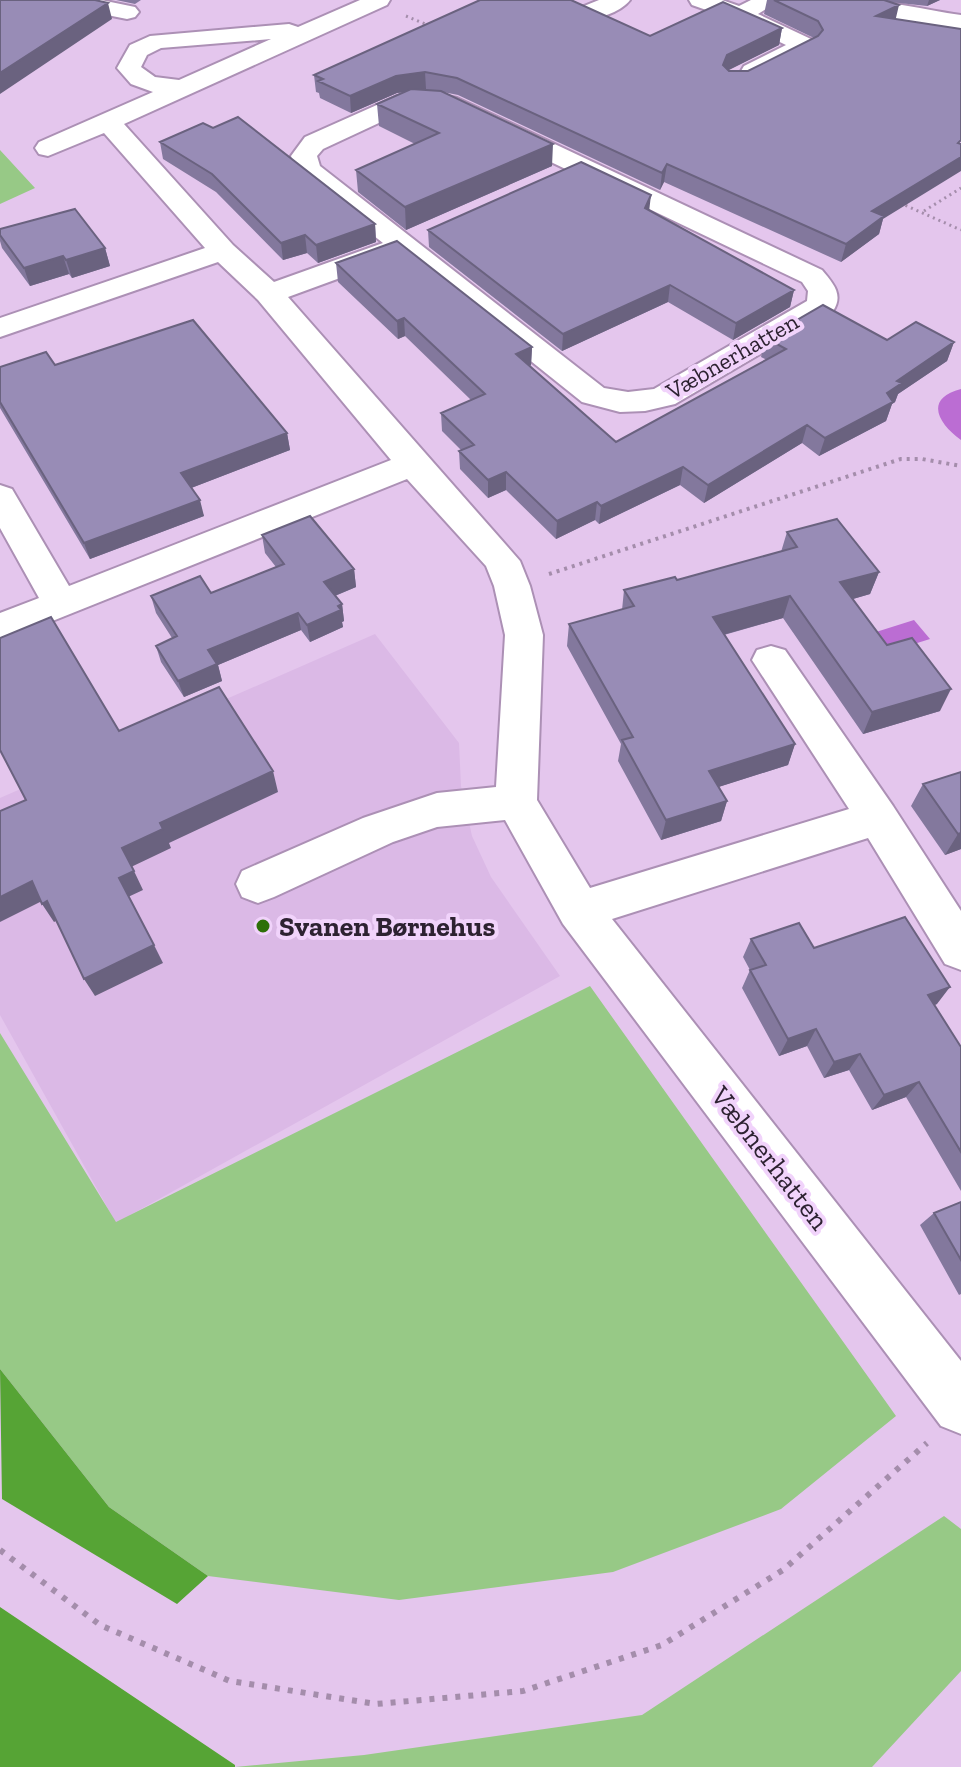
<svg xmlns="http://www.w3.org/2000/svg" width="961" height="1767" viewBox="0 0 961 1767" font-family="'Zilla Slab',serif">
  <rect width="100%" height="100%" fill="#e4c6ed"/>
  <path fill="#dbb9e6" d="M375 634 459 743 461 786 472 836 491 877 560 976 116 1223 0 1015V798Z"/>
  <path fill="#97c986" d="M0 150 35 188 0 204Z
    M590 986 896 1416 781 1509 613 1572 399 1600 208 1576 109 1507 0 1369V1033L116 1222Z
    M944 1516 961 1529V1671L872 1767H235L364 1755 642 1715Z"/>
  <path fill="#56a435" d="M0 1369 109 1507 208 1576 177 1604 2 1499Z
    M0 1607 235 1765V1767H0Z"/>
  <path fill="#bb6dd3" d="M961 389V440C939 424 923 399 961 389Z
    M914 620 930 639 882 654 876 632Z"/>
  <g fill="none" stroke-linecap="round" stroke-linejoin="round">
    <g stroke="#ac90b5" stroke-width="4">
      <path id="minor" d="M54 0H101L135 7 139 12 135 17 127 19 57 5Z
        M360 0H390L387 5 124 124 233 245 274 282 383 243 297 175 291 156 305 137 397 96 426 92 457 98 822 270C833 283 844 295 833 311L675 404 645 411 620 412 582 402 400 256 288 297 520 561 530 586 543 635 537 800 590 888 849 809 752 660 757 650 771 646 785 650 893 806 961 911V970L945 964 868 838 612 919 961 1361V1434L941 1426 563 924 505 820 437 827 393 842 274 897 258 903 242 897 236 884 242 871 363 818 437 793 496 787 505 635 494 586 486 566 407 479 0 642V613L39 598 0 528V485L12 489 69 586 391 460 258 300 218 262 0 337V318L205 248 104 133 48 156 39 154 35 148 39 142 153 92 131 84 117 68 130 45 150 36 289 24 298 27ZM271 39 179 80 155 77 141 67 147 55 161 48ZM411 108 442 110 802 282 808 291 807 301 654 389 628 392 604 388 320 166 317 156 323 149Z
        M599 0H630C621 12 594 22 579 18L575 13 579 8Z
        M689 0H722L739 6 751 0H780L758 14 813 40 817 45 813 50 762 76H744L741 71 744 66 786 45 732 19 692 5Z
        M853 0C889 0 924 10 961 15V29L901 21 856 5Z"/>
    </g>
    <path stroke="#a48dab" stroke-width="3" stroke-dasharray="2 4" stroke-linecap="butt" d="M406 16 430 26
      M900 203 961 230
      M924 211 961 188"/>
    <path stroke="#a48dab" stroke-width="4" stroke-dasharray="3 5" stroke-linecap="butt" d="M549 574 901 459H922L961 466"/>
    <path stroke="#a48dab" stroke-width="6" stroke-dasharray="5 8" stroke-linecap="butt" d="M0 1550 100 1625 230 1681 376 1704 523 1691 662 1645 783 1570 927 1443"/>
    <use href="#minor" fill="#fff" fill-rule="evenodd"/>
  </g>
  <path fill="#83789d" d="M116 0H141L135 4Z
    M767 0H940L927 6 890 2 895 19 883 219 879 234 841 262 664 182 660 190 458 95 443 92 552 166 406 230 358 192 356 170 415 144 379 126 377 104 405 92 397 93 351 113 320 98 319 93 316 92 314 75 650 36 782 28 779 45 728 70 748 71 814 38 764 14Z
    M160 142 375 224 376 242 318 263 307 253 283 260 216 192 163 159Z
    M649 210 794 290 790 307 733 340 668 302 562 351 429 247 428 230Z
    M0 229 105 248 110 266 72 278 69 274 30 286 2 248 0 241Z
    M336 263 532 347 531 365 530 366 616 442 767 360 761 357 766 338 954 342 947 361 898 394 895 402 892 404 886 421 819 456 802 443 704 503 680 485 599 524 595 520 556 539 506 490 488 498 460 469 459 451 461 450 442 431 441 413 471 400 405 336 398 339 338 282Z
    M55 365 287 433 290 450 191 488 204 516 90 559 0 408V367Z
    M787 532 879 572 870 594 853 599 887 645 940 711 863 734 783 618 724 635 795 744 788 765 718 787 727 801 721 821 661 840 618 761 621 744 567 646 569 624 622 610 624 590 677 580 781 552Z
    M262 535 354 569 356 587 335 596 342 604 344 621 342 622 343 627 310 642 301 630 218 665 222 681 184 697 161 662 156 646 172 638 156 613 151 596 211 593 276 567 265 553Z
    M961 772V849L945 855 911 806 923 784Z
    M751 939 814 948 937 1004 934 1005 961 1047V1191L906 1097 872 1110 849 1070 824 1078 807 1046 779 1056 742 988 750 970 743 957Z
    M961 1202V1294L959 1295 920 1225 934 1213Z"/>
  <path fill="#6a627f" d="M929 0H940L927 6Z
    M108 3 112 19 0 94V73Z
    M899 5 895 22 876 16Z
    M782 28 779 45 725 72 723 65 727 55Z
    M425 72 426 89 397 93 351 113 350 96 396 76Z
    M553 144 552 166 406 230 405 207Z
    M961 157V171L883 219 879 234 841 262 846 244 872 211Z
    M667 164 664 182 660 190 662 173Z
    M651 195 649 212 645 208Z
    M375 224 376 242 318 263 316 245Z
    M305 235 307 253 283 260 281 243Z
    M105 248 110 266 72 278 66 260Z
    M63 256 69 274 30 286 24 268Z
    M670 285 668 302 562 351 563 334Z
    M794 290 790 307 733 340 736 323Z
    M404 318 405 336 398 339 397 321Z
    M954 342 947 361 898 394 895 402 892 404 886 421 819 456 825 438 887 393 897 381Z
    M532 347 531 365 516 372V354Z
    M807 425 802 443 704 503 708 485Z
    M287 433 290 450 186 490 181 473Z
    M683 467 680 485 599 524 601 506Z
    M506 472V490L488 498V480Z
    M200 500 204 516 90 559 84 543Z
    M597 502 595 520 556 539 557 521Z
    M354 569 356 587 327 599 324 582Z
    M879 572 870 594 832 605 840 582Z
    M790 596 783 618 708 639 713 617Z
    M342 604 344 621 342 622 343 627 310 642 307 625Z
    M298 613 301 630 218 665 222 681 184 697 178 681 208 650Z
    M951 689 940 711 863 734 872 712Z
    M795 744 788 765 703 792 709 771Z
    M273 771 278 792 169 843 171 848 131 867 122 848 160 823Z
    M727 801 721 821 661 840 666 820Z
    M961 833V849L945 855 958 834Z
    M134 871 143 890 128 897 119 878Z
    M32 881 44 900 0 922V897Z
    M47 901 58 920 54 922 42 904Z
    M154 945 163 963 95 996 84 979Z
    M950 987 937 1004 915 1013 928 995Z
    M816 1029 807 1046 779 1056 788 1039Z
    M860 1054 849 1070 824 1078 834 1062Z
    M919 1082 906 1097 872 1110 884 1095Z"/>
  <path fill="#988cb6" stroke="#6a627f" stroke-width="2" d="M0 0H95L108 3 0 73Z
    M480 0H571L650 36 723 2 782 28 727 55 723 65 729 71H748L818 36 823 30 818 21 774 0H884L899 5 876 16 961 29V140L958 143 961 144V157L872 211 884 216 846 244 667 164 662 173 457 78 425 72 396 76 350 96 318 81 323 79 314 75Z
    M411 89 441 91 553 144 405 207 356 170 439 133 377 104Z
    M238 117 375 224 316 245 305 235 281 243 212 174 160 142 203 123 213 128Z
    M581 162 651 195 645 208 794 290 736 323 670 285 563 334 428 230Z
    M75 209 105 248 66 260 63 256 24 268 0 235V229Z
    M397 241 532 347 516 354 616 442 786 349 766 338 823 305 887 340 916 322 954 342 897 381 902 383 887 393 893 402 825 438 807 425 708 485 683 467 601 506 597 502 557 521 506 472 488 480 459 451 474 445 441 413 485 394 404 318 397 321 336 263Z
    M193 320 287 433 181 473 200 500 84 543 0 402V367L46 352 55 365Z
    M310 516 354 569 324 582 342 604 338 606 341 610 307 625 298 613 208 650 217 664 178 681 156 646 177 636 151 596 200 576 211 593 284 564 262 535Z
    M837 519 879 572 840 582 887 645 912 638 951 689 872 712 790 596 713 617 795 744 709 771 727 801 666 820 622 740 633 737 569 624 634 606 624 590 675 577 677 580 797 547 787 532Z
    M51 617 119 731 219 687 273 771 160 823 163 829 122 848 134 871 119 878 154 945 84 979 47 901 42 904 32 881 0 897V811L26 800 0 750V638Z
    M961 772V833L958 834 923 784Z
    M905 917 950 987 928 995 961 1047V1152L919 1082 884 1095 860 1054 834 1062 816 1029 788 1039 750 970 766 965 751 939 799 923 814 948Z
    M961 1202V1260L934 1213Z"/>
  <circle fill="#2e7008" stroke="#f1d3fb" stroke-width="3" cx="263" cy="926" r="8"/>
  <g text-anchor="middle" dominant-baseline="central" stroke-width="8" stroke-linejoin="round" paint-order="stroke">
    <g font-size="24" fill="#2d2231" stroke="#f1d3fb">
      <text transform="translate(732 356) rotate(-30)">Væbnerhatten</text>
    </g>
    <g font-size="28" font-weight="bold" fill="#2d2231" stroke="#f1d3fb" text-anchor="start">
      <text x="279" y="926">Svanen Børnehus</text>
    </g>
    <g font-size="28" fill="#2d2231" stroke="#f1d3fb">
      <text transform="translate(770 1158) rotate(52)">Væbnerhatten</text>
    </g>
  </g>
</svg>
